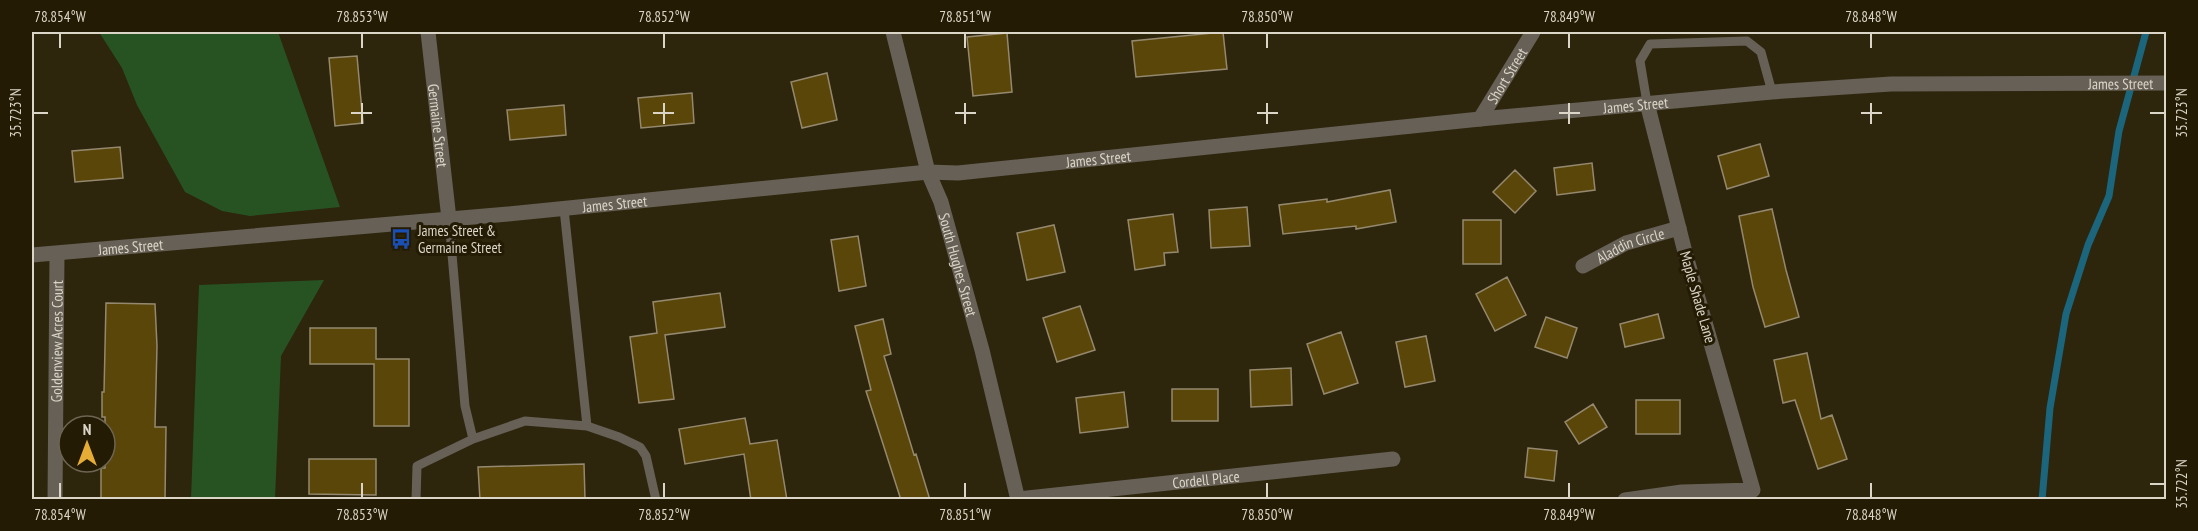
<svg xmlns="http://www.w3.org/2000/svg" width="2198" height="531" viewBox="0 0 2198 531" font-family="'PT Sans Narrow',sans-serif">
  <rect width="100%" height="100%" fill="#2e250d"/>
  <path fill="#275323" d="M99 32H278L340 207 250 216 222 211 185 192 137 105 122 68Z
    M324 280 281 356 275 499H191L199 285Z"/>
  <g fill="none" stroke-linecap="round" stroke-linejoin="round">
    <path stroke="#1b667c" stroke-width="7" d="M2042 500 2050 408 2066 314 2088 245 2109 196 2119 131 2146 32"/>
  </g>
  <path fill="#5a4608" stroke="#94896f" stroke-width="1.5" d="M1223 32 1227 69 1136 77 1132 41Z
    M1007 33 1012 92 973 96 967 37Z
    M357 56 363 123 335 126 329 58Z
    M827 73 837 120 802 128 791 82Z
    M692 93 694 123 641 128 638 98Z
    M564 105 566 135 510 140 507 110Z
    M1760 144 1769 176 1727 189 1718 156Z
    M120 147 123 178 75 182 72 151Z
    M1592 163 1595 190 1557 195 1554 168Z
    M1515 170 1536 191 1515 213 1493 192Z
    M1390 190 1396 222 1356 229V226L1283 234 1279 205 1327 199V202Z
    M1247 207 1250 246 1211 248 1209 210Z
    M1772 209 1786 270 1799 317 1765 327 1753 287 1739 216Z
    M1173 214 1178 252 1164 253 1165 265 1135 270 1128 220Z
    M1463 220H1501V264H1463Z
    M1054 225 1065 272 1027 280 1017 233Z
    M858 236 866 286 839 291 831 240Z
    M1507 277 1526 315 1495 331 1476 294Z
    M720 293 725 327 665 335 674 399 639 403 630 337 657 333 653 302Z
    M106 303 155 304 157 346 155 427H166L165 500H101V468H105V417H102V392H104Z
    M1080 306 1095 350 1057 362 1043 318Z
    M1658 314 1664 338 1625 347 1620 324Z
    M1546 317 1577 328 1567 358 1535 347Z
    M883 319 891 354 884 356 914 455 916 454 930 500H901L866 391 871 390 855 326Z
    M310 328H376V359H409V426H374V364H310Z
    M1341 332 1358 383 1324 394 1307 344Z
    M1426 336 1435 381 1405 387 1396 342Z
    M1807 353 1821 419 1832 415 1847 459 1818 469 1795 400 1783 403 1774 360Z
    M1291 368 1292 405 1251 407 1250 370Z
    M1172 389H1218V421H1172Z
    M1124 392 1128 427 1080 433 1076 398Z
    M1636 400H1680V434H1636Z
    M1593 404 1607 427 1579 444 1565 422Z
    M745 418 750 444 777 440 787 500H751L744 454 685 464 679 429Z
    M1528 448 1557 451 1554 481 1525 477Z
    M309 459H376V495L309 494Z
    M584 464 585 499 480 500 478 467Z"/>
  <g fill="none" stroke-linecap="round" stroke-linejoin="round">
    <path stroke="#666056" stroke-width="9" d="M1647 103 1640 61 1650 44 1747 41 1761 52 1772 92
      M564 209 587 426
      M449 219 465 406 473 439
      M416 500 417 466 473 439 525 421 587 426 619 437 640 447 646 456 656 500"/>
    <g stroke="#666056" stroke-width="15">
      <path id="s1" d="M428 32 449 219"/>
      <path id="s2" d="M1480 119 1533 32"/>
      <path id="s3" d="M32 255 508 214 928 172 958 173 1480 119 1772 92 1891 84 2166 83"/>
      <path id="s4" d="M1583 266 1626 243 1679 228"/>
      <path id="s5" d="M1018 499 1393 459"/>
      <path id="s6" d="M55 500 57 254"/>
      <path d="M1625 500 1682 492 1753 490 1686 256 1647 103"/>
    </g>
    <path stroke="#666056" stroke-width="15" id="s7" d="M893 32 928 172 941 202 982 350 1018 500"/>
  </g>
  <path fill="none" stroke="#dbd5c7" stroke-width="2" d="M60 33V48M362 33V48M664 33V48M965 33V48M1267 33V48M1569 33V48M1871 33V48M362 103V124M664 103V124M965 103V124M1267 103V124M1569 103V124M1871 103V124M33 113H48M351 113H372M653 113H674M955 113H976M1257 113H1278M1559 113H1580M1861 113H1882M2150 113H2165M60 483V498M362 483V498M664 483V498M965 483V498M1267 483V498M1569 483V498M1871 483V498M2150 484H2165"/>
  <defs>
    <g id="bus-bare" transform="scale(1.62)"><path d="M-5-6H5V4H4V6H2V4H-2V6H-4V4H-5ZM-3.5-4V0h7V-4ZM-3.5 1.2v1.5H-2V1.2ZM2 1.2v1.5H3.5V1.2Z" fill="#1a4fb4" stroke="#241b04" stroke-width="2.5" paint-order="stroke"/></g>
  </defs>
  <g fill-rule="evenodd">
    <use href="#bus-bare" x="401" y="239"/>
  </g>
  <g text-anchor="middle" dominant-baseline="central" stroke-width="6" stroke-linejoin="round" paint-order="stroke">
    <g font-size="15" fill="#dbd5c7" stroke="#241b04">
      <text stroke="none"><textPath href="#s2" startOffset="51">Short Street</textPath></text>
      <text stroke="none"><textPath href="#s3" startOffset="2097">James Street</textPath></text>
      <text stroke="none"><textPath href="#s3" startOffset="1611">James Street</textPath></text>
      <text stroke="none"><textPath href="#s1" startOffset="94">Germaine Street</textPath></text>
      <text stroke="none"><textPath href="#s3" startOffset="1071">James Street</textPath></text>
      <text stroke="none"><textPath href="#s3" startOffset="585">James Street</textPath></text>
      <text stroke="none"><textPath href="#s4" startOffset="52">Aladdin Circle</textPath></text>
      <text stroke="none"><textPath href="#s3" startOffset="99">James Street</textPath></text>
      <text stroke="none"><textPath href="#s7" startOffset="242">South Hughes Street</textPath></text>
      <text transform="translate(1698 297) rotate(74)">Maple Shade Lane</text>
      <text stroke="none"><textPath href="#s6" startOffset="159">Goldenview Acres Court</textPath></text>
      <text stroke="none"><textPath href="#s5" startOffset="189">Cordell Place</textPath></text>
    </g>
    <g font-size="15" fill="#dbd5c7" stroke="#241b04" text-anchor="start">
      <text x="418" y="230">James Street &amp;<tspan x="418" dy="17">Germaine Street</tspan></text>
    </g>
  </g>
  <rect width="2198" height="531" fill="none" stroke="#241b04" stroke-width="66"/>
  <g transform="translate(87 444)"><circle r="28" fill="#241b04" stroke="#6d6552" stroke-width="1.5"/>
  <path d="M0-4.5L10 22L0 15L-10 22Z" fill="#e6ad36"/>
  <text y="-9" font-size="16" font-weight="bold" text-anchor="middle" fill="#dbd5c7">N</text>
  </g>
  <rect x="33" y="33" width="2132" height="465" fill="none" stroke="#dbd5c7" stroke-width="2"/>
  <g font-size="15" text-anchor="middle" fill="#dbd5c7">
    <text x="60" y="22">78.854°W</text>
    <text x="362" y="22">78.853°W</text>
    <text x="664" y="22">78.852°W</text>
    <text x="965" y="22">78.851°W</text>
    <text x="1267" y="22">78.850°W</text>
    <text x="1569" y="22">78.849°W</text>
    <text x="1871" y="22">78.848°W</text>
    <text transform="translate(16 113) rotate(-90)" y="5">35.723°N</text>
    <text transform="translate(2182 113) rotate(-90)" y="5">35.723°N</text>
    <text transform="translate(2182 484) rotate(-90)" y="5">35.722°N</text>
    <text x="60" y="520">78.854°W</text>
    <text x="362" y="520">78.853°W</text>
    <text x="664" y="520">78.852°W</text>
    <text x="965" y="520">78.851°W</text>
    <text x="1267" y="520">78.850°W</text>
    <text x="1569" y="520">78.849°W</text>
    <text x="1871" y="520">78.848°W</text>
  </g>
</svg>
